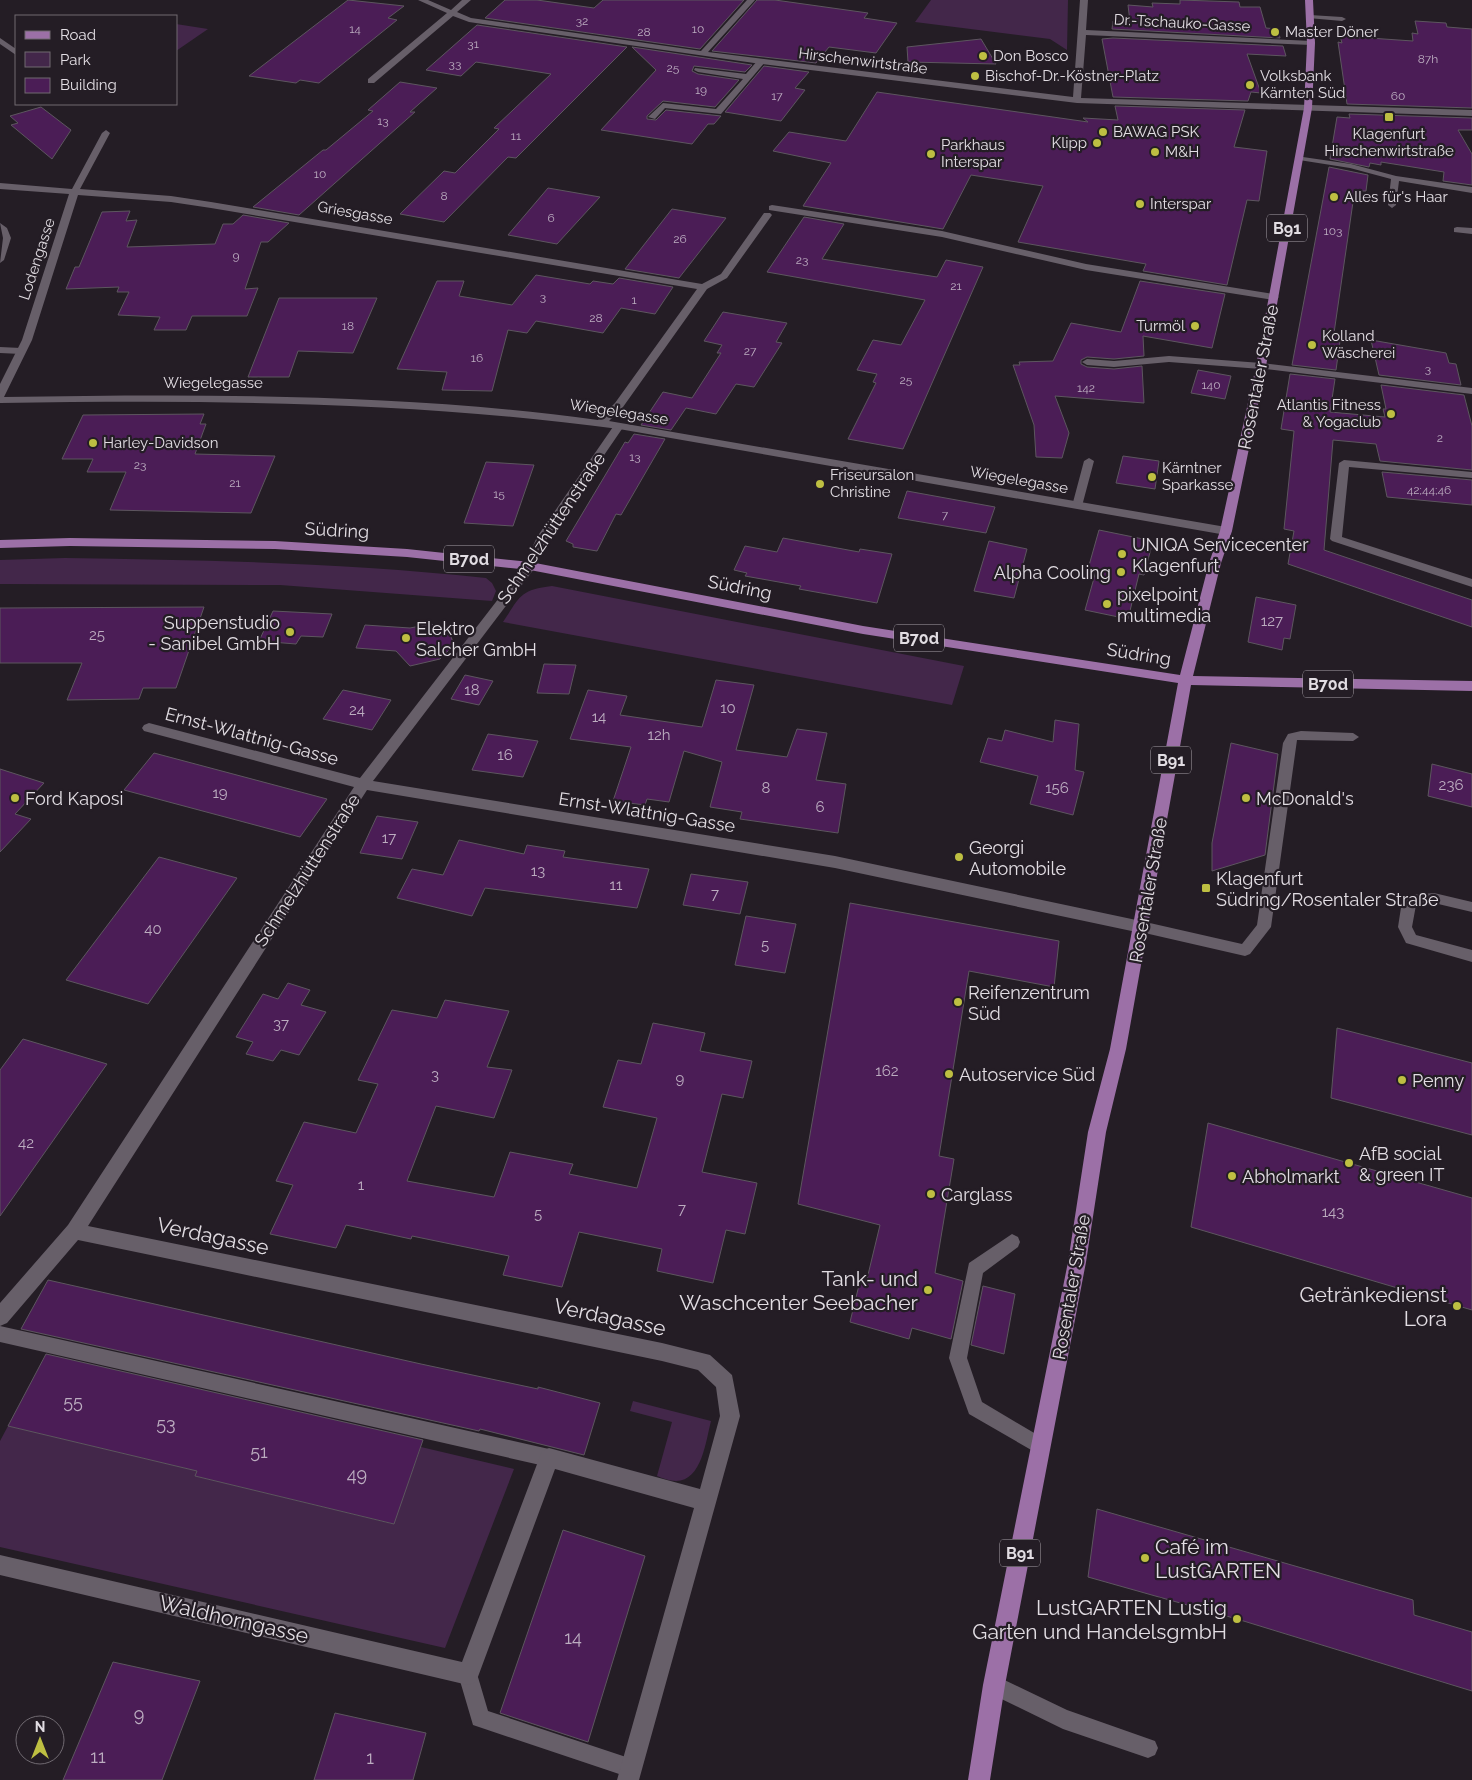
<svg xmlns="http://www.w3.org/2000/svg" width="1472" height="1780" viewBox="0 0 1472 1780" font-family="Raleway,sans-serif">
  <rect width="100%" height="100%" fill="#241d25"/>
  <path fill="#43274a" d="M931 0H1068L1067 50 1050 39 915 22Z
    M176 24 208 29 176 51Z
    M65 558C207 560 344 563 486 578L492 583 496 591 492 601 280 585 0 584V560Z
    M552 586 964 666 952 705 503 622C520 597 519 590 552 586Z
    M633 1401 711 1421C706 1440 702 1481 676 1481 670 1481 662 1478 657 1476L672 1422 630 1411Z
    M8 1426 197 1471 195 1476 393 1524 421 1447 514 1469 445 1648 0 1547V1441Z"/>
  <path fill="#4b1d56" stroke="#5d565f" d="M348 0 404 6 388 18 397 20 319 83 300 80 296 83 249 76Z
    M505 0H537L594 8 603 0H744L700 49 485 18Z
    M757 0H775L868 13 864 18 897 23 876 53 829 47 816 63 712 51Z
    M1180 0 1239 2 1240 7H1260L1266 28 1278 29 1280 38 1112 29 1113 21 1130 22 1128 5 1153 7 1152 3 1180 4Z
    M1415 21 1446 23 1447 27 1472 29V108L1347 104 1338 42 1342 43 1340 36 1413 41 1412 33 1418 34Z
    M477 25 627 47 516 158 508 157 444 222 400 214 444 171 455 173 499 129 494 128 551 74 476 62 461 76 426 70Z
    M1113 38 1283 46 1286 56 1247 54 1261 93 1251 92 1248 101 1113 97 1102 39Z
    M981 39 996 64 908 62 907 47Z
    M632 47 752 65 745 72 694 66 692 71 698 74 739 80 715 107 663 101 647 116V119L656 120 666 110 721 116 714 124H708L692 144 601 130 656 70Z
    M764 66 809 72 795 88 805 90 781 121 725 112Z
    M400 82 437 88 410 112H415L299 215 253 207 323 150H326L373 111 368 110Z
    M877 92 1088 122 1083 118 1118 120 1115 106 1245 110 1234 147 1267 151 1259 201 1247 200 1227 285 1143 271 1146 264 1018 242 1043 186 971 175 943 229 803 206 831 163 773 151 789 132 846 141Z
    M41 107 71 130 52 159 11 125 18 123 10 116Z
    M1349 114 1472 118V130H1458L1472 154V185L1443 181 1444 172 1381 162V165L1370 163 1369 167 1330 159 1337 117 1350 118Z
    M1329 167 1368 175 1366 191H1361L1358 203 1353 202 1334 333 1341 334 1336 370 1292 365Z
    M548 188 600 197 557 244 508 235Z
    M672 209 726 218 679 278 625 269Z
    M130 211 126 221 137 220 127 247 215 244 223 224H233L243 215 289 223 268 242H261L245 289 258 288 247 316H192L186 330H154L160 317 118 315 129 292H117L119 287 66 289 75 267H79L102 212Z
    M804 217 844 224 822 259 937 277 946 260 983 267 903 449 848 439 876 383 873 382 877 374 857 370 873 340 901 345 925 300 767 272Z
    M536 275 590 284 593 281 613 284 619 278 673 287 655 314 621 308 603 333 536 321 527 333 508 330 492 391 442 390 447 372 397 369 437 281H464L459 296 512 305Z
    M1140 281 1225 294 1212 348 1143 336 1144 356 1114 359 1087 357 1081 360V364L1087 367 1114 369 1142 366 1144 403 1055 396 1069 433 1062 458 1036 457 1034 425 1013 365H1020L1019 362 1053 361 1071 323 1121 332Z
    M279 298H377L353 353 298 351 289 377H248Z
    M723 312 787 323 776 342 782 343 754 387 736 384 716 414 686 408 671 430 641 425 663 392 692 398 721 353H717L722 345 704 341Z
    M1371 340 1446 353 1449 363 1456 364 1461 385 1379 375Z
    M1198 370 1231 376 1225 399 1191 393Z
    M1290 374 1335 379 1330 412 1385 417 1383 409H1386L1381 385 1464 395 1472 426V470L1380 461 1376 444 1333 440 1324 550 1472 600V627L1288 564 1294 531 1284 529 1294 431 1281 429Z
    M204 414 200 424H206L195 454 275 456 251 513 110 510 126 472H87L93 459H62L83 415Z
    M634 434 665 439 621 515 616 514 597 551 573 547V544L566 541 625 442 628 443Z
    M1123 456 1159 461 1155 489 1116 483Z
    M486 462 534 465 513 526 464 523Z
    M1382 472 1472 480V505L1387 497Z
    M907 491 995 507 986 533 898 518Z
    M1099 530 1153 541 1144 575 1139 574 1128 619 1085 610 1096 571 1088 569Z
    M783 538 859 552 860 549 892 554 877 603 799 589 801 586 745 576 747 573 734 570 745 546 777 552Z
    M989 541 1027 549 1014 598 974 591Z
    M1256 597 1296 605 1290 639 1284 638 1282 650 1248 642Z
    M204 607 176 688H143L139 699 67 700 82 663H0V608Z
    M273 611 332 614 323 637 301 636 296 644 259 641Z
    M431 624 449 631 454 645 440 659 410 666 396 651 356 648 365 625 410 628Z
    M544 664 576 665 569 694 537 693Z
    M465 675 493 681 479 705 451 699Z
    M716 680 754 685 736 750 787 757 797 729 827 733 816 780 846 784 838 833 740 819 742 812 710 807 722 762 684 751 669 802 647 799 645 805 613 801 631 747 570 739 588 690 627 696 620 715 702 727Z
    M343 690 391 700 372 730 323 719Z
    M1055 720 1079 724 1075 770 1084 772 1073 815 1030 804 1038 776 980 762 988 738 1002 741 1005 730 1053 742Z
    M488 734 538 741 523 777 472 770Z
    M1231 743 1278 754 1265 855 1212 871V843Z
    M154 753 327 799 300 837 124 790Z
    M1432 764 1472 774V807L1428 796Z
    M0 769 44 783 15 814 31 819 0 852Z
    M377 816 418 822 402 859 360 853Z
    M459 840 524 854 527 845 565 851 563 857 649 869 637 908 485 888 472 916 397 898 412 869 443 875Z
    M159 857 237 878 148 1004 66 980Z
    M691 874 748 882 740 914 683 905Z
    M850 903 1059 941 1054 987 969 971 939 1156 954 1159 935 1273 963 1281 951 1339 912 1328 909 1339 850 1322 861 1277 867 1279 880 1225 798 1204Z
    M746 916 796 924 785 973 735 965Z
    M288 983 310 990 301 1005 326 1012 299 1055 281 1050 273 1061 246 1054 253 1042 236 1037 263 994 278 999Z
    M445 1000 509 1011 487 1067 512 1070 494 1118 436 1106 407 1181 494 1197 510 1152 573 1164 569 1174 637 1188 657 1118 603 1107 618 1060 641 1064 653 1023 705 1033 700 1051 752 1061 743 1098 722 1094 702 1172 757 1183 745 1234 726 1230 713 1283 657 1271 662 1249 579 1232 562 1287 503 1275 509 1256 412 1236 411 1239 346 1225 336 1248 270 1234 293 1185 276 1181 304 1122 356 1133 378 1084 358 1080 392 1010 437 1018Z
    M1337 1028 1472 1063V1135L1331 1098Z
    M23 1039 107 1064 0 1216V1070Z
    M1208 1123 1472 1198V1310L1191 1227Z
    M48 1280 421 1364 538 1389V1387L600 1403 584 1455 480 1429 479 1431 21 1329Z
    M983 1286 1015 1294 1004 1354 971 1345Z
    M46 1354 423 1440 394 1524 195 1476 197 1471 8 1426Z
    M1097 1509 1413 1600 1414 1615 1472 1632V1691L1237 1619 1088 1577Z
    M563 1530 645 1556 588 1742 500 1713Z
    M113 1662 200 1681 162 1780H63Z
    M335 1713 426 1733 413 1780H314Z"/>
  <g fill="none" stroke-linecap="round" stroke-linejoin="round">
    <path fill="#675f69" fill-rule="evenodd" d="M1310 15 1342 17 1346 19 1342 21 1308 18Z
      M758 60 765 62 721 114 665 108 655 119 648 117 663 103 716 109 743 79 698 72 694 70 695 68 746 74Z
      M1296 156 1351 164 1396 176 1472 187V193L1399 181 1396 205 1392 208 1388 205 1391 179 1350 168 1299 160H1296Z
      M772 205 942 231 1086 264 1274 294 1279 297 1274 300 1086 270 942 237 769 210V206Z
      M0 223 7 228 11 238 4 260 0 263 3 238Z
      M1457 227 1472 228V234L1454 232V228Z
      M0 347 21 348 26 351 21 354 0 353Z
      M1169 356 1261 363 1266 366 1261 369 1169 362 1114 367 1087 365 1082 362 1087 359 1114 361Z
      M619 423 624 426 548 537 534 569 530 570 526 569 524 566 537 537 615 424Z
      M1089 458 1094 461 1082 506 1081 508H1073L1072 506 1084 461Z
      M1344 460 1472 472V478L1349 467 1342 537 1472 579V587L1332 541 1330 539 1339 463Z
      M1301 731 1353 733 1359 737 1353 741 1297 740 1271 927 1250 954 1245 956 1136 931 1134 927 1136 923 1141 921 1242 944 1257 925 1283 743 1288 734Z
      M1434 893 1472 902V912L1434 903 1416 905 1412 927 1416 935 1472 950V962L1406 943 1398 927 1402 901 1412 895Z
      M1012 1234 1018 1237 1020 1242 1018 1247 983 1273 967 1358 982 1402 1046 1440 1049 1446 1046 1452 1040 1455 969 1414 949 1358 969 1263Z
      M0 1326 549 1449 555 1452 558 1458 555 1464 549 1467 0 1342Z
      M468 1664 475 1667 488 1711 638 1761 641 1768 638 1775 631 1778 473 1725 458 1674 461 1667Z
      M994 1675 1067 1710 1155 1741 1158 1748 1155 1755 1148 1758 1063 1729 987 1692 984 1685 987 1678Z"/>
    <path fill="#675f69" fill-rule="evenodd" d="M418 0H428L451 10 462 0H471L457 12 471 18 701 51 747 0H755L708 52 1073 97 1080 0H1088L1086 30 1311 41 1315 43 1311 45 1086 35 1081 98 1472 110V116L1077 103 761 64 469 22 453 16 374 83H368V79L447 13Z
      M0 38 16 49V55L0 44Z
      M106 130 110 133 80 189 171 196 211 202 702 284 721 274 764 213H770L772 215 727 278 707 289 623 407 609 421 1226 527 1232 531 1226 535 619 429C410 401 210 400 0 403V384L22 340 69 194 0 189V183L72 189 102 133ZM78 195 171 202 211 208 697 289 615 403 598 420C401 393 203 394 4 397L32 340Z
      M1261 363 1472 388V394L1257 368 1256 366Z
      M530 562 534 563 536 566 534 569 373 781 835 856 1141 921 1146 923 1149 927 1146 931 1141 933 835 868 367 790 88 1226 662 1343 710 1355 732 1375 740 1416 639 1780H617L694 1508 555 1469 479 1674 476 1682 468 1685 0 1575V1555L462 1662 542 1451 549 1448 700 1489 720 1416 716 1387 698 1370 662 1361 78 1240 7 1323 0 1326V1303L68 1225 354 787 144 731 142 728 144 725 149 723 360 778 526 563Z"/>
    <path fill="#9c70a7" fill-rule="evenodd" d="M1305 0H1313L1315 43 1312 108 1266 366 1232 531 1221 563 1193 676 1472 681V691L1191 685 1126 1049 1106 1132 1086 1262 1005 1685 990 1780H968L983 1685 1068 1262 1088 1132 1110 1049 1178 683 863 634 530 570 407 557 275 549 70 546 0 548V540L70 538 275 541 407 549 530 562 863 626 1180 675 1209 563 1220 531 1256 366 1304 108 1307 43Z"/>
  </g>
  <g fill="#bebf42" stroke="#241d25" stroke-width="2">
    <circle cx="1275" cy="32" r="5"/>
    <circle cx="983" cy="56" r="5"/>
    <circle cx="975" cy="76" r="5"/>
    <circle cx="1250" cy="85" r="5"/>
    <rect x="1384" y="112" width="10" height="10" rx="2.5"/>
    <circle cx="1103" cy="132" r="5"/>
    <circle cx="1097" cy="143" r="5"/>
    <circle cx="1155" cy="152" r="5"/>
    <circle cx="931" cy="154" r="5"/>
    <circle cx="1334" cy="197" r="5"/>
    <circle cx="1140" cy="204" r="5"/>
    <circle cx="1195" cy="326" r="5"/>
    <circle cx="1312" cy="345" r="5"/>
    <circle cx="1391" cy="414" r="5"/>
    <circle cx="93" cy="443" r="5"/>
    <circle cx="1152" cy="477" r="5"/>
    <circle cx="820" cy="484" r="5"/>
    <circle cx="1122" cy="554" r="5"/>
    <circle cx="1121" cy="572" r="5"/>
    <circle cx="1107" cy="604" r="5"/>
    <circle cx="290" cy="632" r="5"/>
    <circle cx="406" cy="638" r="5"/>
    <circle cx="15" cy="798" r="5"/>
    <circle cx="1246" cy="798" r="5"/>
    <circle cx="959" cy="857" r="5"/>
    <rect x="1201" y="883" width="10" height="10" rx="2.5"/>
    <circle cx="958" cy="1002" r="5"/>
    <circle cx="949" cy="1074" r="5"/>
    <circle cx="1402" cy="1080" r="5"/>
    <circle cx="1349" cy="1163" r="5"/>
    <circle cx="1232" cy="1176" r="5"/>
    <circle cx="931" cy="1194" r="5"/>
    <circle cx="928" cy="1290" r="5"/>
    <circle cx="1457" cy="1306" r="5"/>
    <circle cx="1145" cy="1558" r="5"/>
    <circle cx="1237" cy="1619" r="5"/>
  </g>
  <g text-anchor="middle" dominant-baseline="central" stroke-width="4.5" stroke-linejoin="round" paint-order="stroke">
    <g font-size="12" fill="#bcadc0">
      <text x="582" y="21">32</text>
      <text x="355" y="29">14</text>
      <text x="698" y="29">10</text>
      <text x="644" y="32">28</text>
      <text x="473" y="44">31</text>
      <text x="1428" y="59">87h</text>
      <text x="455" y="64">33</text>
      <text x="673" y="68">25</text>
      <text x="701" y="90">19</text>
      <text x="777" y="96">17</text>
      <text x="1398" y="96">60</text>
      <text x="383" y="121">13</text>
      <text x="516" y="136">11</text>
      <text x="320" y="174">10</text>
      <text x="444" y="196">8</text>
      <text x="551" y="218">6</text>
      <text x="1333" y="231">103</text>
      <text x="680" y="239">26</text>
      <text x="236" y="256">9</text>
      <text x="802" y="260">23</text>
      <text x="956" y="286">21</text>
      <text x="543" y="297">3</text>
      <text x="634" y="300">1</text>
      <text x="596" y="318">28</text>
      <text x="348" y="326">18</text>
      <text x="750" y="351">27</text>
      <text x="477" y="358">16</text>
      <text x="1428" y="369">3</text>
      <text x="906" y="380">25</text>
      <text x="1211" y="385">140</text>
      <text x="1086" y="388">142</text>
      <text x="1440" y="438">2</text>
      <text x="635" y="457">13</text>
      <text x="140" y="465">23</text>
      <text x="235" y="483">21</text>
      <text x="1429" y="490">42;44;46</text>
      <text x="499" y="494">15</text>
      <text x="945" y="515">7</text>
    </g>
    <g font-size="15" fill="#e2dde3" stroke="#241d25">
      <text transform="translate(1182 23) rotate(3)">Dr.-Tschauko-Gasse</text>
      <text transform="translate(863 61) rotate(7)">Hirschenwirtstraße</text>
      <text transform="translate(355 213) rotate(10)">Griesgasse</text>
      <text transform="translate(37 259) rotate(-72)">Lodengasse</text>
      <text x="213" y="383">Wiegelegasse</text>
      <text transform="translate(619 412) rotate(9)">Wiegelegasse</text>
      <text transform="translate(1019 480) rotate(10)">Wiegelegasse</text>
    </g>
    <g font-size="15" fill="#e2dde3" stroke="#241d25" text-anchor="start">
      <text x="1285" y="32">Master Döner</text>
      <text x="993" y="56">Don Bosco</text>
      <text x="985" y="76">Bischof-Dr.-Köstner-Platz</text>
      <text x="1260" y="76">Volksbank<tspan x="1260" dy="17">Kärnten Süd</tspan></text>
      <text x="1113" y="132">BAWAG PSK</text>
      <text x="1389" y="134" text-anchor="middle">Klagenfurt<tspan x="1389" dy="17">Hirschenwirtstraße</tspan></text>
      <text x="1087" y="143" text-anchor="end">Klipp</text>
      <text x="941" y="145">Parkhaus<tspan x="941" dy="17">Interspar</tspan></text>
      <text x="1165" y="152">M&amp;H</text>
      <text x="1344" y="197">Alles für's Haar</text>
      <text x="1150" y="204">Interspar</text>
      <text x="1185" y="326" text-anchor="end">Turmöl</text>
      <text x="1322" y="336">Kolland<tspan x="1322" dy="17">Wäscherei</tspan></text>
      <text x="1381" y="405" text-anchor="end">Atlantis Fitness<tspan x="1381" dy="17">&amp; Yogaclub</tspan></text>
      <text x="103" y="443">Harley-Davidson</text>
      <text x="1162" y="468">Kärntner<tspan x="1162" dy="17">Sparkasse</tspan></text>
      <text x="830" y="475">Friseursalon<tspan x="830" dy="17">Christine</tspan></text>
    </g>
    <g font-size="15" fill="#bcadc0">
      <text x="1272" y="621">127</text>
      <text x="97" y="635">25</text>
      <text x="472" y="690">18</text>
      <text x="728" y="708">10</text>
      <text x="357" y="710">24</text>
      <text x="599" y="717">14</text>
      <text x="659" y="735">12h</text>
      <text x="505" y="755">16</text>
      <text x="1451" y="785">236</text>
      <text x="766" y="788">8</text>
      <text x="1057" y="788">156</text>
      <text x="220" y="793">19</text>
      <text x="820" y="807">6</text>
      <text x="389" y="838">17</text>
      <text x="538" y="871">13</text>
      <text x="616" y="885">11</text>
      <text x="715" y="894">7</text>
      <text x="153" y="929">40</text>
      <text x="765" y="945">5</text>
      <text x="281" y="1024">37</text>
      <text x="887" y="1071">162</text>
      <text x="435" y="1075">3</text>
      <text x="680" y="1079">9</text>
      <text x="26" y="1143">42</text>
      <text x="361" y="1185">1</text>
      <text x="682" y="1209">7</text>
      <text x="1333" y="1212">143</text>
      <text x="538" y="1214">5</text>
    </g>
    <g fill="#241d25" stroke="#a9a3aa" stroke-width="1">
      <rect x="1267" y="214.5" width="40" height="27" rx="4"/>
      <rect x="444" y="545.5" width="50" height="27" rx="4"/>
      <rect x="894" y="624.5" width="50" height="27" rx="4"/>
      <rect x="1303" y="670.5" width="50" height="27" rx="4"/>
      <rect x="1151" y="746.5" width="40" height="27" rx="4"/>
      <rect x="1000" y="1539.5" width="40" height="27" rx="4"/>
    </g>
    <g font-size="16" font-weight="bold" fill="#e2dde3">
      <text x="1287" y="228">B91</text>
      <text x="469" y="559">B70d</text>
      <text x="919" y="638">B70d</text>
      <text x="1328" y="684">B70d</text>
      <text x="1171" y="760">B91</text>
      <text x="1020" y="1553">B91</text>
    </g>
    <g font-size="18" fill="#e2dde3" stroke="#241d25">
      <text transform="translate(1258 377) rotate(-79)">Rosentaler Straße</text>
      <text transform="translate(551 528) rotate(-56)">Schmelzhüttenstraße</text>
      <text transform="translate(337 530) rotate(3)">Südring</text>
      <text transform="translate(740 587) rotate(11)">Südring</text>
      <text transform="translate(1139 654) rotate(9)">Südring</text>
      <text transform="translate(252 736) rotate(15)">Ernst-Wlattnig-Gasse</text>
      <text transform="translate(647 812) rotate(9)">Ernst-Wlattnig-Gasse</text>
      <text transform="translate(307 870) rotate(-57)">Schmelzhüttenstraße</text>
      <text transform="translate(1148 890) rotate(-80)">Rosentaler Straße</text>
      <text transform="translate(1071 1287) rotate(-80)">Rosentaler Straße</text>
    </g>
    <g font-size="18" fill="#e2dde3" stroke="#241d25" text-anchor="start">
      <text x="1132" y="544">UNIQA Servicecenter<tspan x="1132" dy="21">Klagenfurt</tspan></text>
      <text x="1111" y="572" text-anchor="end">Alpha Cooling</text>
      <text x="1117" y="594">pixelpoint<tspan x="1117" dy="21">multimedia</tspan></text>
      <text x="280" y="622" text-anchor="end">Suppenstudio<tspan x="280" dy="21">- Sanibel GmbH</tspan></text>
      <text x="416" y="628">Elektro<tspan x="416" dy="21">Salcher GmbH</tspan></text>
      <text x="25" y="798">Ford Kaposi</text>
      <text x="1256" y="798">McDonald's</text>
      <text x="969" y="847">Georgi<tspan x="969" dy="21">Automobile</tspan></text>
      <text x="1216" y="878">Klagenfurt<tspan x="1216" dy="21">Südring/Rosentaler Straße</tspan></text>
      <text x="968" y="992">Reifenzentrum<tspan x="968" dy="21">Süd</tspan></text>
      <text x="959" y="1074">Autoservice Süd</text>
      <text x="1412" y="1080">Penny</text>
      <text x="1359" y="1153">AfB social<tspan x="1359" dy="21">&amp; green IT</tspan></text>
      <text x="1242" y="1176">Abholmarkt</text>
      <text x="941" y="1194">Carglass</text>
    </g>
    <g font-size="18" fill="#bcadc0">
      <text x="73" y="1401">55</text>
      <text x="166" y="1423">53</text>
      <text x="259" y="1451">51</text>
      <text x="357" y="1474">49</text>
      <text x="573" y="1637">14</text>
      <text x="139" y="1714">9</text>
      <text x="98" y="1756">11</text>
      <text x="370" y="1757">1</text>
    </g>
    <g font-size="21" fill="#e2dde3" stroke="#241d25">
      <text transform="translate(213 1236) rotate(12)">Verdagasse</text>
      <text transform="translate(610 1317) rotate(12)">Verdagasse</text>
      <text transform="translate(234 1619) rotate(13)">Waldhorngasse</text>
    </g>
    <g font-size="21" fill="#e2dde3" stroke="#241d25" text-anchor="end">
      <text x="918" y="1278">Tank- und<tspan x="918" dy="24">Waschcenter Seebacher</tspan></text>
      <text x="1447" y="1294">Getränkedienst<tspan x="1447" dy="24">Lora</tspan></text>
      <text x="1155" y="1546" text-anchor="start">Café im<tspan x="1155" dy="24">LustGARTEN</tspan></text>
      <text x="1227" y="1607">LustGARTEN Lustig<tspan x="1227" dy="24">Garten und HandelsgmbH</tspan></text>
    </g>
  </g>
  <rect x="15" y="15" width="162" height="90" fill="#241d25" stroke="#706a71"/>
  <rect x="25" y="31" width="25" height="8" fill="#9c70a7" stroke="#706a71"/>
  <text x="60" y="40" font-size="15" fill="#e2dde3">Road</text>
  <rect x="25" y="52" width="25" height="15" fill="#43274a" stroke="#706a71"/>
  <text x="60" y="65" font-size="15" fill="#e2dde3">Park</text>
  <rect x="25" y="78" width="25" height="15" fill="#4b1d56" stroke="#706a71"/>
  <text x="60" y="90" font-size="15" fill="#e2dde3">Building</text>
  <g transform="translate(40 1740)"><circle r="24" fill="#241d25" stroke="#706a71"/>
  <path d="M0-4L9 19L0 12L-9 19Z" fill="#bebf42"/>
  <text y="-8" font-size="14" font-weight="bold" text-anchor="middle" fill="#e2dde3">N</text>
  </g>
</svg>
